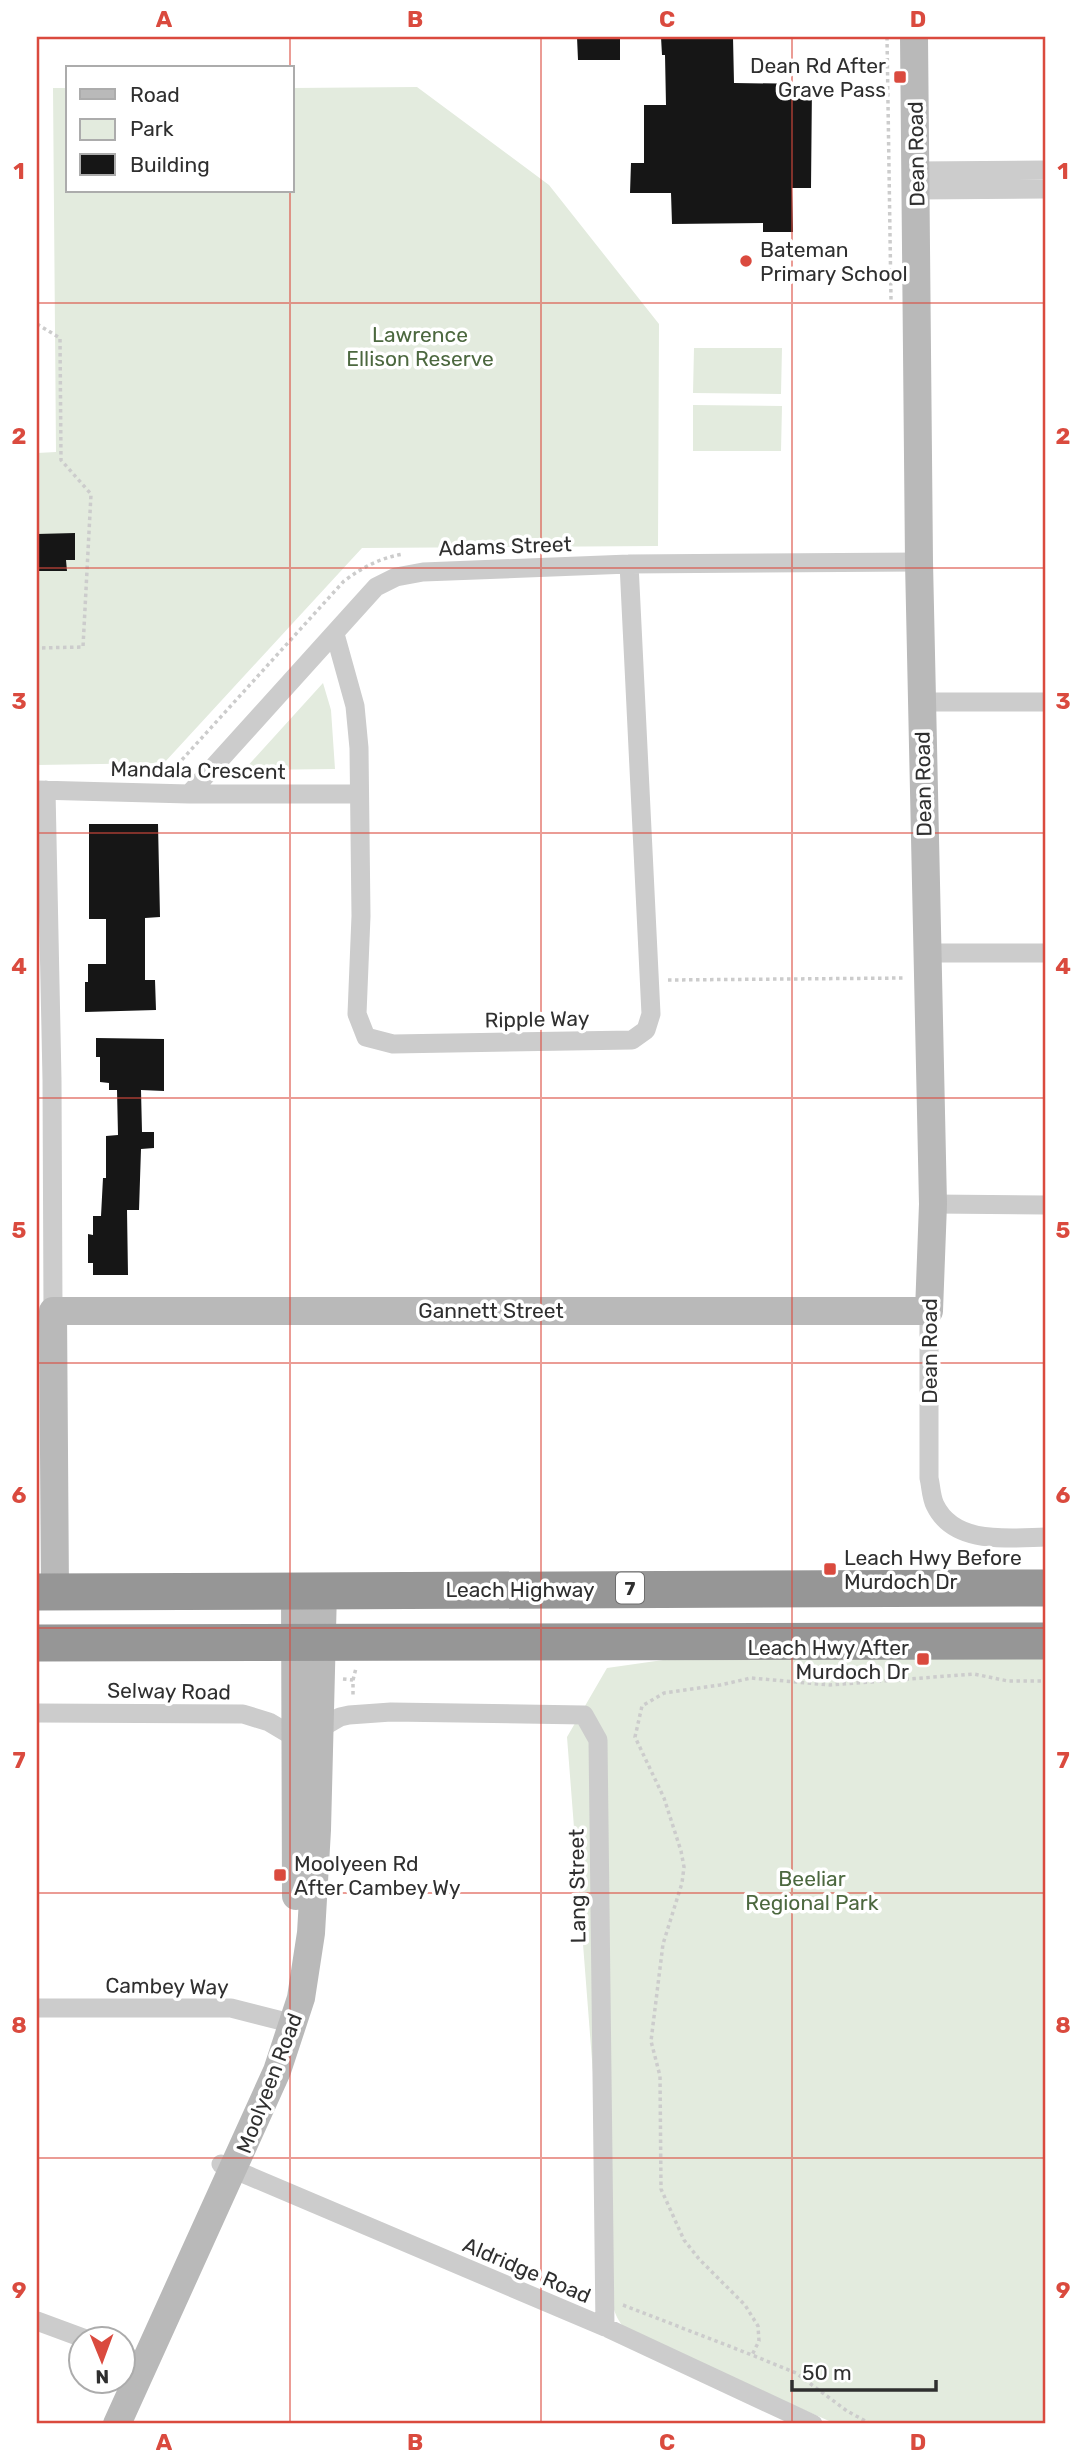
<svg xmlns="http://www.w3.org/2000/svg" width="1082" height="2461" viewBox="0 0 1082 2461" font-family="Rubik,sans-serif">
  <rect width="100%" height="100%" fill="#fff"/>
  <path fill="#e3ebde" d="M417 87 549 185 659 324 658 546 362 548 164 763 37 765V453L56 452 53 88H68V191H292V88Z
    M694 348H782L781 394 693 393Z
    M693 405 782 406 781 451H693Z
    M323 683 331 710 335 769 244 770Z
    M1045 1658V2424H836L631 2334C613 2320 611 2301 609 2280L567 1737 607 1668 670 1659Z"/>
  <path fill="#161616" d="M577 37H620V60H578Z
    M661 37H733L734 83 812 84 811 188H792L793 232H763V223L672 224 671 193H630L631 163H644V105H666L665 55H662Z
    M75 533V560H66L67 571H37V534Z
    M89 824H158L160 917 145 918V980H155L156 1010 85 1012V982H88V964H106V919H89Z
    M96 1038 164 1039V1091L141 1090 142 1132H154V1148L141 1149 139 1210H127L128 1275H93V1263H88V1234L93 1235V1216H101L103 1178H106V1136L118 1135 117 1090H109V1083L100 1082V1057H96Z"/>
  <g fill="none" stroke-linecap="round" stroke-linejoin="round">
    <path stroke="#ccc" stroke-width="3.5" stroke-dasharray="3.5 3.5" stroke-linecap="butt" d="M887 37 891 300
      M37 324 60 338 61 460 91 494 83 647 37 648
      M158 773 171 769 179 763 344 581C363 567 380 558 403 554
      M668 980 905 978
      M343 1679 353 1680V1696
      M353 1680 356 1668
      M623 2305 752 2355
      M871 2424 847 2411 796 2373 752 2355 759 2341 758 2326 745 2305 699 2259 684 2240 661 2189 660 2076 651 2041 663 1944 682 1883 684 1867 681 1851 664 1798 635 1737 642 1706 664 1693 720 1685 751 1678 830 1685 974 1674 1008 1681H1045"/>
    <path stroke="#ccc" stroke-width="19" d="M916 171 1045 170
      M916 190 1045 189
      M335 634 355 706 359 748 361 916 357 1014 366 1037 393 1044 632 1040 646 1030 651 1014 629 564
      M922 702H1045
      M37 790 189 794H359
      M46 790 52 1080 53 1311
      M189 794 376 587 396 577 423 572 629 564 919 562
      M927 953H1045
      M933 1204 1045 1205
      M929 1311V1478C931 1486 931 1497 935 1505 954 1545 1008 1538 1045 1537
      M37 1713 243 1714 269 1722 296 1738
      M321 1728 340 1717 349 1715 391 1712 584 1715 598 1740 605 2327
      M37 2008H231L294 2024
      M221 2164 605 2327 813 2424
      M37 2321 83 2338
      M122 2354 145 2365"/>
    <path stroke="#b9b9b9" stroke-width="28" d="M295 1591 296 1896
      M55 1592 53 1311H929L933 1204 919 562 914 37
      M117 2424 277 2071 301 1998 311 1933 317 1830 323 1591"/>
    <path stroke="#969696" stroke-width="37" d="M37 1592 1045 1588
      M37 1643 1045 1641"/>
  </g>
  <path fill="none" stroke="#da4a3e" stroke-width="2" stroke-opacity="0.55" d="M290 37V68M541 37V2424M792 37V2424M290 191V2424M37 303H1045M37 568H1045M37 833H1045M37 1098H1045M37 1363H1045M37 1628H1045M37 1893H1045M37 2158H1045"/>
  <g fill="#da4a3e" stroke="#fff" stroke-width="2.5">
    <rect x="893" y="70" width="14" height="14" rx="3.5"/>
    <circle cx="746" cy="261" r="7"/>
    <rect x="823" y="1562" width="14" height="14" rx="3.5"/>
    <rect x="916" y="1652" width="14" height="14" rx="3.5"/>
    <rect x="273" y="1868" width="14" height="14" rx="3.5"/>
  </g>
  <g text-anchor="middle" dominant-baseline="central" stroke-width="7" stroke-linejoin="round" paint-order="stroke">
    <rect fill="#fff" stroke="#6d6d6d" stroke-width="2" x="616" y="1572.5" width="28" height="31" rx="5"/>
    <g font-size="19" font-weight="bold" fill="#2f2f2f">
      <text x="630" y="1588">7</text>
    </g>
    <g font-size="21" fill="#2f2f2f" stroke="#fff" text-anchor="start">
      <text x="886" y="65" text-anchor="end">Dean Rd After<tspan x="886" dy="24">Grave Pass</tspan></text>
      <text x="760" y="249">Bateman<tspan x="760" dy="24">Primary School</tspan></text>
      <text x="844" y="1557">Leach Hwy Before<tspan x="844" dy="24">Murdoch Dr</tspan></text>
      <text x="909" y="1647" text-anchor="end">Leach Hwy After<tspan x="909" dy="24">Murdoch Dr</tspan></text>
      <text x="294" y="1863">Moolyeen Rd<tspan x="294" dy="24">After Cambey Wy</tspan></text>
    </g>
    <g font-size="21" fill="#2f2f2f" stroke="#fff">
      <text transform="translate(916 154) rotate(-91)">Dean Road</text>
      <text transform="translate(505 546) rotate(-2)">Adams Street</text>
      <text transform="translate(198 770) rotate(1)">Mandala Crescent</text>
      <text transform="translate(923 784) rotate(-91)">Dean Road</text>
      <text transform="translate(537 1019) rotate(-1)">Ripple Way</text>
      <text x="491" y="1310">Gannett Street</text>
      <text transform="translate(929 1351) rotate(-90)">Dean Road</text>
      <text x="520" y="1589">Leach Highway</text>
      <text transform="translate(169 1691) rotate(1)">Selway Road</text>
      <text transform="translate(577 1886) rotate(-91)">Lang Street</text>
      <text transform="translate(167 1986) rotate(1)">Cambey Way</text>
      <text transform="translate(269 2083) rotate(-69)">Moolyeen Road</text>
      <text transform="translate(527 2270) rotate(23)">Aldridge Road</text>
    </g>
    <g font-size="21" fill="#4c683f" stroke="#fff">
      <text x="420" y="334">Lawrence<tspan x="420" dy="24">Ellison Reserve</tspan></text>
      <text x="812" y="1878">Beeliar<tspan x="812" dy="24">Regional Park</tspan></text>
    </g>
  </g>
  <rect width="1082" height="2461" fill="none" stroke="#ffffff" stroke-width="77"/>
  <rect x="66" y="66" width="228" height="126" fill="#ffffff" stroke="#acacac" stroke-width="2"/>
  <rect x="80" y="89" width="35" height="10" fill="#b9b9b9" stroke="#acacac" stroke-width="2"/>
  <text x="130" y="102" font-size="21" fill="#2f2f2f">Road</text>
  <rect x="80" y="119" width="35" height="21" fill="#e3ebde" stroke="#acacac" stroke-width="2"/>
  <text x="130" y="136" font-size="21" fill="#2f2f2f">Park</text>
  <rect x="80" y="154" width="35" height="21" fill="#161616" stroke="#acacac" stroke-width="2"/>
  <text x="130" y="172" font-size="21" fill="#2f2f2f">Building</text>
  <g transform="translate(102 2360) rotate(179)"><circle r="33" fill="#ffffff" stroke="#acacac" stroke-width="2"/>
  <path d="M0-5L12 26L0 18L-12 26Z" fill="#da4a3e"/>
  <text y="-10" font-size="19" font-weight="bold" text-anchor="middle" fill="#2f2f2f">N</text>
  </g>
  <path d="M792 2380v10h144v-10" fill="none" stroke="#2f2f2f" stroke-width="3.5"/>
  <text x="802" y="2380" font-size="21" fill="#2f2f2f" stroke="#ffffff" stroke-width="5" paint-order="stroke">50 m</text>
  <rect x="38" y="38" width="1006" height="2384" fill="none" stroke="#da4a3e" stroke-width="2.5"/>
  <g font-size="23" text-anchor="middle" font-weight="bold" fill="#da4a3e">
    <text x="164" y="27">A</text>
    <text x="415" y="27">B</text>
    <text x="667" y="27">C</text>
    <text x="918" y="27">D</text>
    <text x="19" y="179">1</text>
    <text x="1063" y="179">1</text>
    <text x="19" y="444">2</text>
    <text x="1063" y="444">2</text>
    <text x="19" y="709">3</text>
    <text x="1063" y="709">3</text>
    <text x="19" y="974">4</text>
    <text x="1063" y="974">4</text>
    <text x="19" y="1238">5</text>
    <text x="1063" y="1238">5</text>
    <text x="19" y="1503">6</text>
    <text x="1063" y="1503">6</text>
    <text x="19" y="1768">7</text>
    <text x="1063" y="1768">7</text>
    <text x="19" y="2033">8</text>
    <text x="1063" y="2033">8</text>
    <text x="19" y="2298">9</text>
    <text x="1063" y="2298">9</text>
    <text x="164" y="2450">A</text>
    <text x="415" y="2450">B</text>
    <text x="667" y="2450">C</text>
    <text x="918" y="2450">D</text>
  </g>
</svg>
